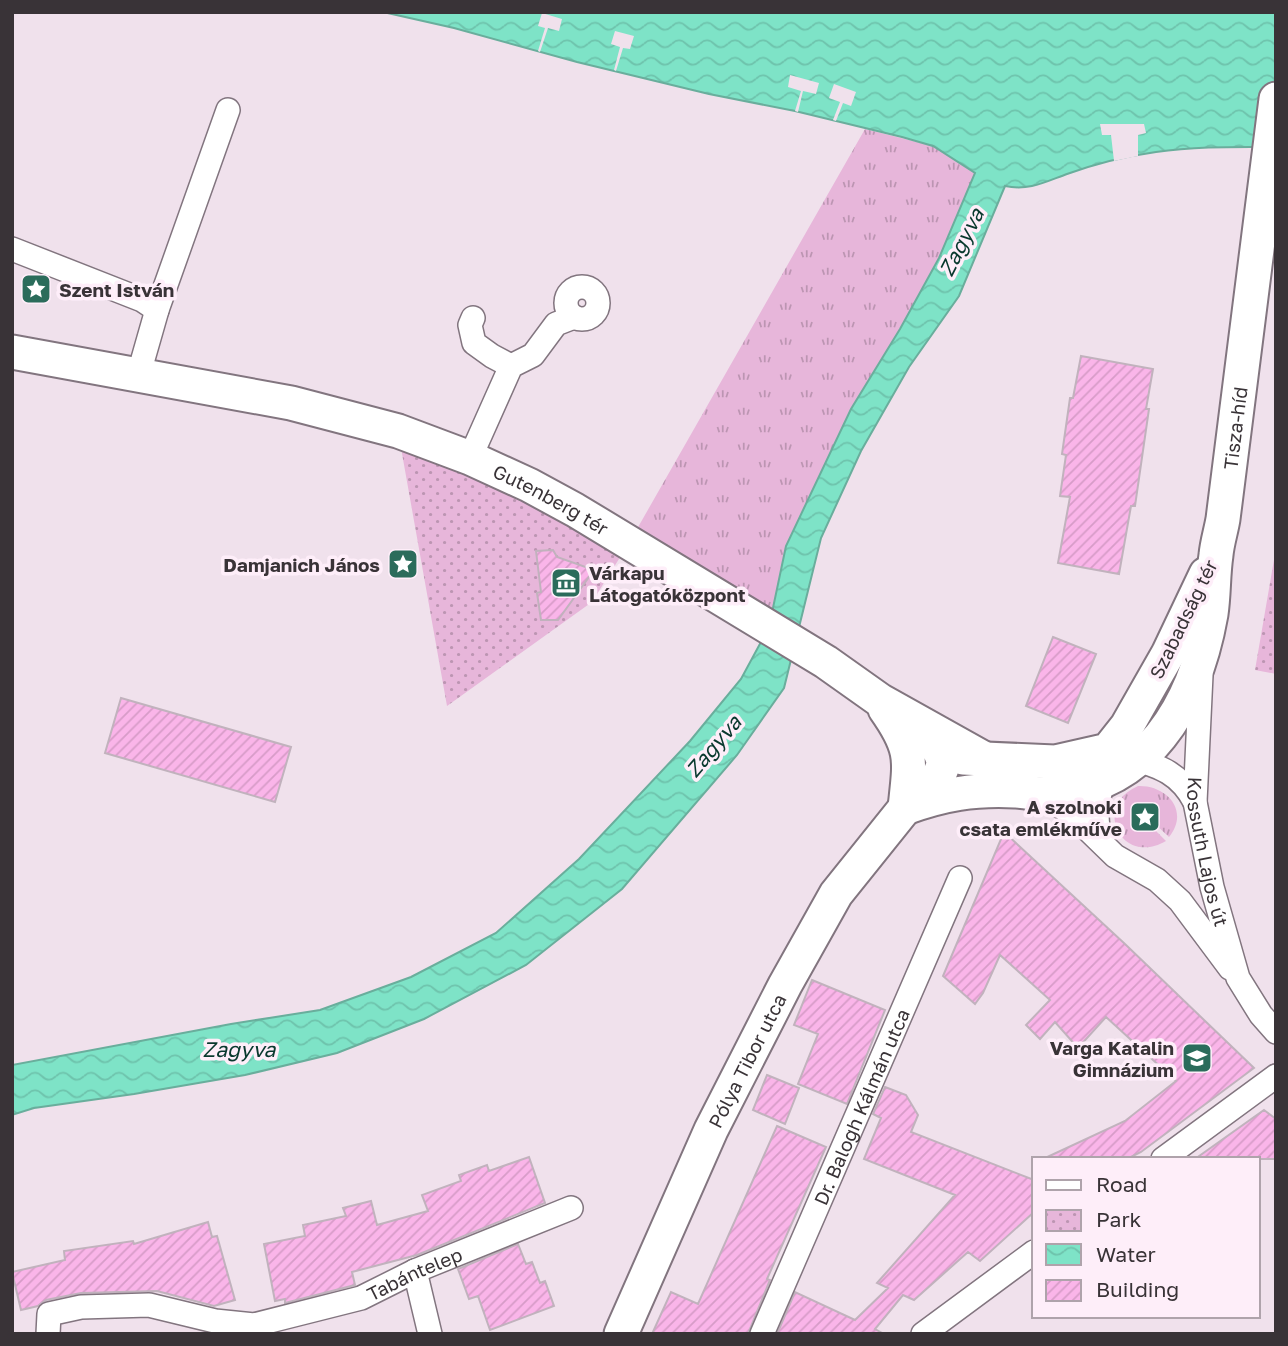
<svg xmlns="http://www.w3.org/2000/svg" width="1288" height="1346" viewBox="0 0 1288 1346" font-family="'Golos Text',sans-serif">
  <defs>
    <pattern id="grass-tufts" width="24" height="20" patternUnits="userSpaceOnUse" patternTransform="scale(1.75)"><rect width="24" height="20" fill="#e7b6da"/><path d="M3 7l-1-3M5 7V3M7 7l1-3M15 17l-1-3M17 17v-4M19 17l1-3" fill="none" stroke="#bc95b2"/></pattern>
    <pattern id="park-dots" width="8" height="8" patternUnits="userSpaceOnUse" patternTransform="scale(1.75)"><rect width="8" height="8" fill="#e7b6da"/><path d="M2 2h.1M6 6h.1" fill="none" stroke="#bc95b2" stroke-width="1.8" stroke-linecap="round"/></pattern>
    <pattern id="water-waves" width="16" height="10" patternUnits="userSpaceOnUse" patternTransform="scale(1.75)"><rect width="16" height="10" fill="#7ee3c7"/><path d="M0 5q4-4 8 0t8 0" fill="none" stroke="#6ec3ac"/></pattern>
    <pattern id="building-hatch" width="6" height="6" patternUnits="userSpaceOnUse" patternTransform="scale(1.75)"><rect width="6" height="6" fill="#fab5e9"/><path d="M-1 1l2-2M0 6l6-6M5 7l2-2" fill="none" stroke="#d79cc8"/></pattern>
  </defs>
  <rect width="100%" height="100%" fill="#f0e1ec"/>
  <path fill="url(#grass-tufts)" d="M865 129 933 146 975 173 939 258 900 329 769 627 629 543Z
    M1138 786C1167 785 1190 811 1169 837L1154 823 1159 816 1146 804 1133 818 1147 831 1151 826 1166 841C1122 867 1091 806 1138 786Z"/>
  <path fill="url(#park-dots)" d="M398 431 629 543 592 602 447 706Z
    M1276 548V674L1255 670Z"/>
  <path fill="url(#water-waves)" stroke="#69ae9c" stroke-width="2" d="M383 12H1276V147C1236 147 1196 146 1156 152 1127 156 1095 164 1067 174 1045 182 1029 191 1005 186L959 296 909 367 861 451 821 538 784 688 737 755 622 889 526 965 424 1019 337 1053 245 1075 134 1094 34 1108 12 1115V1065L231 1024 320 1010 411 977 496 933 579 859 690 741 741 679 769 627 786 546 851 409 900 329 939 258 975 173 933 146 902 137 795 111 709 94 577 62 454 28Z"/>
  <path fill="#f0e1ec" d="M542 13 562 19 559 31 548 28 540 52 538 51 545 28 538 26Z
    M615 31 634 36 630 49 623 48 616 71 614 70 620 47 611 44Z
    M790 75 819 83 816 94 803 91 798 112 795 111 801 91 788 87Z
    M834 84 856 92 851 106 843 103 836 121 833 120 840 102 829 98Z
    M1100 124H1144L1146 133 1138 135V156L1114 161 1111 135H1102Z"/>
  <path fill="url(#building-hatch)" stroke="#c1b2bd" stroke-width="2" d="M1081 356 1153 369 1146 409H1149L1135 506H1131L1119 574 1058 563 1070 497 1060 496 1066 455 1062 454 1070 398H1073Z
    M553 550 557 557 594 570 558 620H541L537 593 541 592 536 551Z
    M1053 637 1096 654 1068 723 1026 706Z
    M121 698 291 747 275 802 105 753Z
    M1004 832 1125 944 1254 1068 1141 1152 1127 1159H1043L1125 1121 1176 1081 1106 1017 1078 1048 1055 1022 1040 1039 1026 1025 1050 1000 1000 955 983 993 975 1004 943 976Z
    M812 980 885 1010 847 1104 798 1084 818 1034 794 1025Z
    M767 1075 799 1088 785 1124 753 1110Z
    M885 1087 906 1095 918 1115 911 1132 1034 1180V1212L980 1261 968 1252 914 1300 903 1295 875 1329 884 1334H777L795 1292 855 1320 888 1288 877 1283 955 1195 864 1159 881 1118 873 1114Z
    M1264 1110 1276 1119V1159H1195Z
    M777 1126 826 1147 767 1279 770 1280 748 1334H652L671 1292 698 1304Z
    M529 1157 545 1203 417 1255 352 1272 355 1285 285 1303V1299L275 1301 264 1244 305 1236 303 1225 346 1216 343 1208 371 1201 377 1225 428 1211 422 1195 461 1181 459 1175 487 1165 489 1171Z
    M208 1222 212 1237 217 1236 235 1300 214 1306 157 1291 81 1293 46 1300 38 1306 21 1310 12 1272 65 1260 64 1251 133 1241 134 1244Z
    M518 1244 526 1264 532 1262 540 1283 545 1281 554 1306 490 1330 478 1296 469 1299 458 1269Z"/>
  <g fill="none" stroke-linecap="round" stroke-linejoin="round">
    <g stroke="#82757f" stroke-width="26">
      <g id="street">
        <path d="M12 249 142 300 157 310"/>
        <circle cx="582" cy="303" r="16"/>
        <path d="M473 318 470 325 474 343 492 356 511 366"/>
        <path d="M139 373 157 310 228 110"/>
        <path d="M470 458 511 366 533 355 556 324 574 317"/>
        <path id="s1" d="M1201 675 1195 802 1212 887 1238 978 1261 1015 1276 1032"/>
        <path d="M1126 756C1157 766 1179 771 1195 802"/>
        <path d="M1046 794 1081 823 1115 856 1157 880 1180 901 1230 968"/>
        <path d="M1103 843C1091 813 1100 801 1104 771"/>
        <path d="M1163 1159 1276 1076"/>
        <path d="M415 1271 430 1334"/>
        <path id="s2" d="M48 1334 49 1314 81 1307 149 1305 215 1321 254 1325 361 1298 415 1271 571 1208"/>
        <path id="s3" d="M762 1334 960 878"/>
        <path d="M923 1334 1034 1252"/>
      </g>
    </g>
    <g stroke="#82757f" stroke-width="37">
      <g id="secondary">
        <path id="s4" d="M12 352 291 403 398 431 470 458 529 485 575 510 826 662 881 701 983 758"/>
        <path d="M885 709C914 750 910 760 905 808"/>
        <path d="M963 758 1055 762 1108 750 1127 726 1168 654 1206 574"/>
        <path id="s5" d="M905 808C944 794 973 789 1015 791 1025 791 1036 795 1046 794 1148 789 1195 704 1211 614 1214 594 1213 575 1216 555 1217 543 1221 531 1223 519L1276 99"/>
        <path id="s6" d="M621 1334 711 1130 785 985 836 894 905 808 934 788 944 763 940 752 920 726"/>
      </g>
    </g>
    <use href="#street" stroke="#fff" stroke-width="23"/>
    <use href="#secondary" stroke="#fff" stroke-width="33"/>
  </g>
  <defs>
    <g id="sight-square" transform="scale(1.575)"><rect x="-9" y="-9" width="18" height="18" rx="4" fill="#2b6c5b" stroke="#feeef9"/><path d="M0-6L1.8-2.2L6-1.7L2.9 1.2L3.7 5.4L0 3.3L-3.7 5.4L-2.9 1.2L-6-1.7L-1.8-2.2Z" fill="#fff"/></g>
    <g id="museum-square" transform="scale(1.575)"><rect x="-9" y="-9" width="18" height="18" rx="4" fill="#2b6c5b" stroke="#feeef9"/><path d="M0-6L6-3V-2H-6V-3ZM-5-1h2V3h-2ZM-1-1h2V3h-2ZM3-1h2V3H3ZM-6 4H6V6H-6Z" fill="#fff"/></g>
    <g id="school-square" transform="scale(1.575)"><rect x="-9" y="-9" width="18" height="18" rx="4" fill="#2b6c5b" stroke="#feeef9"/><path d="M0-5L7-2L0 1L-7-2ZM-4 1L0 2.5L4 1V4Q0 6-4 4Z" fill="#fff"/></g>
  </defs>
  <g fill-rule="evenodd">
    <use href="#sight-square" x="36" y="289"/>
    <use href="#sight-square" x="403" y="564"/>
    <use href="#museum-square" x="566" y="583"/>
    <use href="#sight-square" x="1145" y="817"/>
    <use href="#school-square" x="1197" y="1058"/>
  </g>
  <g text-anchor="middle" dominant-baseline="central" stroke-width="7" stroke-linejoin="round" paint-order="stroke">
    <g font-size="19" font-weight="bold" fill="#393337" stroke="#feeef9" text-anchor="end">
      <text x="59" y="289" text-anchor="start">Szent István</text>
      <text x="380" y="564">Damjanich János</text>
      <text x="589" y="572" text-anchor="start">Várkapu<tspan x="589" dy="22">Látogatóközpont</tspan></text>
      <text x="1122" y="806">A szolnoki<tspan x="1122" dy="22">csata emlékműve</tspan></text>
      <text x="1174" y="1047">Varga Katalin<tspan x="1174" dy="22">Gimnázium</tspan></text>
    </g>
    <g font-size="19" fill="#393337" stroke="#feeef9">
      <text stroke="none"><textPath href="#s5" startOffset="597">Tisza-híd</textPath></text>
      <text stroke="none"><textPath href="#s4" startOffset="562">Gutenberg tér</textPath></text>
      <text transform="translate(1183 619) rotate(-64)">Szabadság tér</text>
      <text stroke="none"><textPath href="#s1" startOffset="178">Kossuth Lajos út</textPath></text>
      <text stroke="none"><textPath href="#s6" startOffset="301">Pólya Tibor utca</textPath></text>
      <text stroke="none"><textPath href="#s3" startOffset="248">Dr. Balogh Kálmán utca</textPath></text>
      <text stroke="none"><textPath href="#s2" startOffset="397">Tabántelep</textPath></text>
    </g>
    <g font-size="21" font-style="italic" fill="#09392e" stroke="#feeef9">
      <text transform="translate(961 242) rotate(-63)">Zagyva</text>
      <text transform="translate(713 746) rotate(-50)">Zagyva</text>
      <text x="239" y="1049">Zagyva</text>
    </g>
  </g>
  <rect width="1288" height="1346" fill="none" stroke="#393337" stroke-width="28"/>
  <rect x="1032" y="1157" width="228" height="161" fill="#feeef9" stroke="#afa3ab" stroke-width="2"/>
  <rect x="1046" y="1180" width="35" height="10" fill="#ffffff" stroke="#afa3ab" stroke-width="2"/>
  <text x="1096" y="1192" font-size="21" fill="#393337">Road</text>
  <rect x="1046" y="1210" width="35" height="21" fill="url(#park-dots)" stroke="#afa3ab" stroke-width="2"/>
  <text x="1096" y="1227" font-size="21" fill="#393337">Park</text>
  <rect x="1046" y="1244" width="35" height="21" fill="url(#water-waves)" stroke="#afa3ab" stroke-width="2"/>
  <text x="1096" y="1262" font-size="21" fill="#393337">Water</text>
  <rect x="1046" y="1280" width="35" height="21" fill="url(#building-hatch)" stroke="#afa3ab" stroke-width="2"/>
  <text x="1096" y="1297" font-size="21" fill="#393337">Building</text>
</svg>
